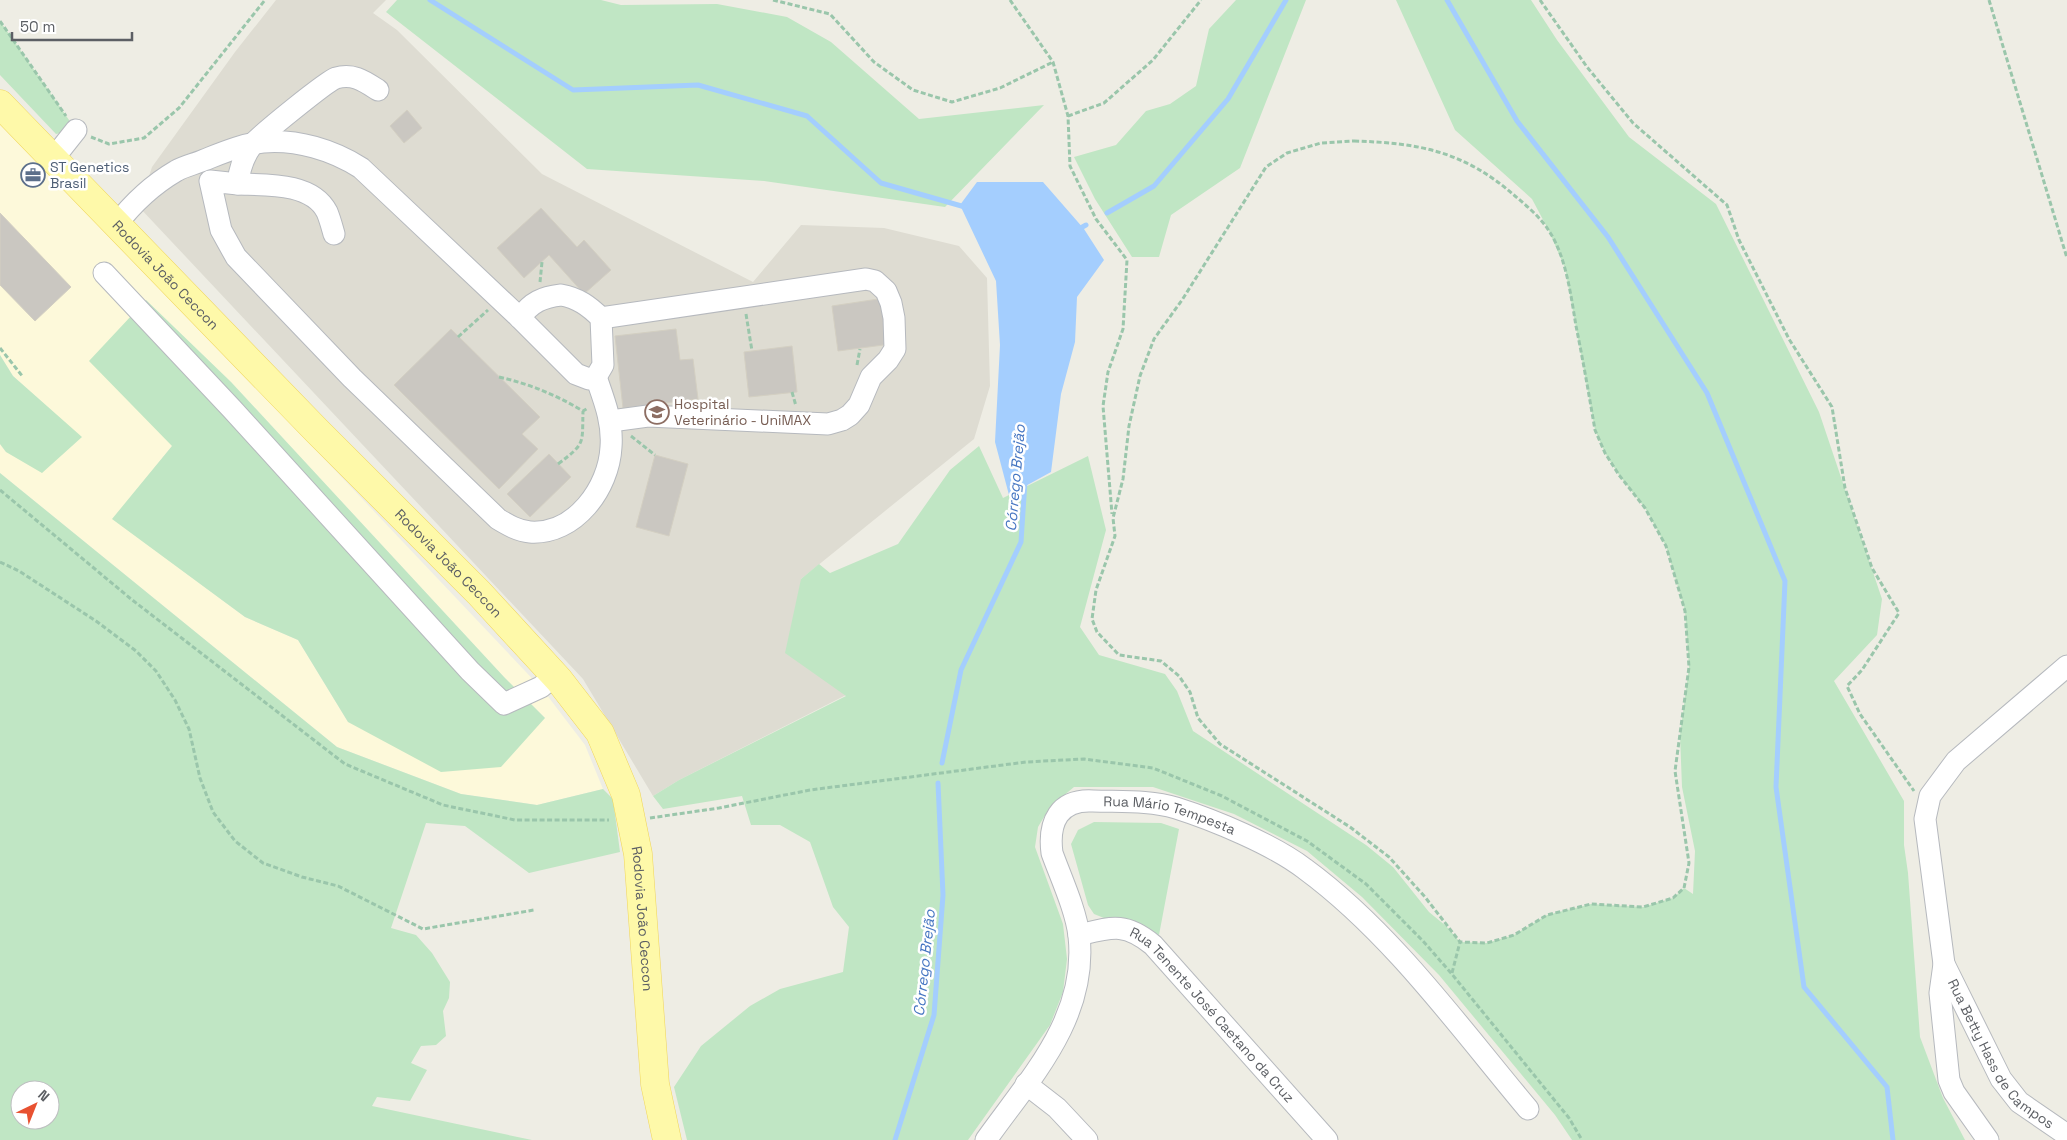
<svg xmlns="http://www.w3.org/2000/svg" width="2067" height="1140" viewBox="0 0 2067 1140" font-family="'Space Grotesk',sans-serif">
  <rect width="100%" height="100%" fill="#eeede4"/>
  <path fill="#fdf9da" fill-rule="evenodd" d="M0 116 543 690 585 745 603 789 537 805 461 794 337 747 0 473V444L6 452 81 437 13 376 0 355ZM146 300 231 382 504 677 545 718 348 722 298 640 245 617 113 519 172 446Z"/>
  <path fill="#dedcd2" d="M276 0H386L373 13 397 30 542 174 753 282 801 225 884 228 959 246 987 278 990 386 974 439 801 579 846 695 679 780 653 796 583 679 139 207 152 167 235 52Z"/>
  <path fill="#c0e6c4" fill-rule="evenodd" d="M397 0H601L621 5 717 4 787 17 831 42 919 119 1044 105 945 207 764 181 587 169 386 12Z
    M1236 0H1306L1240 168 1171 215 1159 257H1132L1095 199 1074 157 1116 145 1146 111 1170 104 1196 86 1209 29Z
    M1396 0H1531L1557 40 1629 137 1716 204 1819 412 1882 599 1877 635 1834 681 1904 801V845L1908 873 1920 1037 1943 1098 1965 1140H1572L1555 1115 1439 975 1362 897 1307 851 1234 814 1153 787H1074L1050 807 1038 827 1035 847 1063 924 1067 959 1063 992 1050 1025 968 1140H687L674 1087 701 1046 750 1006 780 989 843 972 849 927 833 907 810 842 780 825H751L742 796 663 809 653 796 679 780 846 696 785 653 801 579 819 564 830 573 898 544 950 470 979 446 1003 498 1088 456 1106 530 1080 627 1099 655 1165 674 1177 691 1193 731 1366 845 1393 867 1429 912 1446 926 1460 942 1487 943 1514 935 1547 915 1591 904 1643 907 1673 898 1684 888 1693 894 1695 851 1682 787 1680 735 1689 667 1685 611 1666 546 1645 508 1619 475 1605 453 1595 430 1565 268 1549 231 1532 199 1455 130Z
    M0 21 76 130 56 134 0 75Z
    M146 300 231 382 504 677 545 718 501 767 441 772 348 722 298 640 245 617 112 519 172 446 89 361Z
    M0 355 13 376 82 437 42 473 6 452 0 444Z
    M0 473 337 747 461 794 537 805 603 789 613 799 620 852 529 873 465 826 426 823 391 928 416 935 432 953 450 982 449 998 443 1011 446 1036 436 1045 421 1046 411 1063 427 1070 410 1101 377 1097 372 1106 532 1140H0ZM20 1090H50V1120H20Z
    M1094 822 1161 823 1179 829 1159 935 1133 921 1109 920 1094 914 1088 905 1071 844 1078 830Z"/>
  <path fill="#a4cefe" d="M977 182H1043L1084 229 1104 260 1077 297 1075 342 1061 394 1051 472 1009 495 995 442 1000 345 996 281 960 205Z"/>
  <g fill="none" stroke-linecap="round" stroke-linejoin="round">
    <path stroke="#a4cefe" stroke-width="5" d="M430 0 573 90 698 85 807 116 881 183 965 207
      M1447 0 1517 121 1608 237 1707 393 1785 581 1776 787 1804 987 1887 1087 1893 1140
      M1107 213 1154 186 1228 99 1286 0
      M1077 230 1086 225
      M942 763 961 670 1021 542 1025 481
      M895 1140 934 1015 943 895 938 783"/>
  </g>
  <path fill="#cac7c1" stroke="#d3cfc2" d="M407 110 422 128 404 143 390 126Z
    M541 208 577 247 584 240 611 270 584 294 549 255 524 278 497 248Z
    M0 213 71 287 35 321 0 285Z
    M885 298 891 344 838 351 832 306Z
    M451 329 540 417 522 434 538 449 499 489 394 385Z
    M676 329 680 360 693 359 698 399 623 408 615 336Z
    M792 346 797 392 749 397 744 352Z
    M549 454 571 477 530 517 507 494Z
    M655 455 688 464 669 536 636 527Z"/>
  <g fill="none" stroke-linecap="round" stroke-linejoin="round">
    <g stroke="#b6b9be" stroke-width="23">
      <g id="minor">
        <path d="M378 90C364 81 353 73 336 78 327 81 259 136 252 145 244 156 239 171 238 184L210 181 221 230 236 257 352 378 498 519C508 525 518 531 530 532 575 535 609 488 611 447 613 422 604 400 596 377"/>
        <path d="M53 159 76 130"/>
        <path d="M238 184C265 185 312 182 327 212 330 219 332 227 334 234"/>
        <path d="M116 225C133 203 152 185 176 171 184 166 195 164 204 160 222 153 243 144 263 142 297 139 333 150 361 168L520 318"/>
        <path d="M104 273 232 409 470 671 504 704 541 687 555 675"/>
        <path d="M561 295C578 298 589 306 601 318L603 365 596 377 589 379 576 374 520 318C531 302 543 297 561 295Z"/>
        <path d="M601 318 866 279 875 281 886 291 891 303 894 318 895 349 888 360 871 377 859 405 850 415 842 420 828 424 648 416 611 421"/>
        <path id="s1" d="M1079 935C1112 927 1125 922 1153 945L1327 1140"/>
        <path id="s2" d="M1944 964 2001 1079 2019 1102 2067 1135"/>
        <path d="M1026 1084 1057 1108 1087 1140"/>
        <path id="s3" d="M986 1140C1030 1078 1088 1018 1079 936 1076 910 1061 878 1052 853 1048 822 1059 799 1093 801 1120 802 1150 800 1176 808 1214 820 1274 845 1305 869 1391 932 1460 1028 1528 1109"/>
        <path d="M1988 1140 1954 1092 1949 1080 1940 993 1944 964 1925 819 1930 796 1956 761 2067 666"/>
      </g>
    </g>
    <g stroke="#f0d55b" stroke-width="29">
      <g id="major">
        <path id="s4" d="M0 104 317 431 479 593 559 680 600 733 626 795 638 854 655 1084 667 1140"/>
      </g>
    </g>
    <path stroke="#9ac6ab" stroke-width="3" stroke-dasharray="5 2.5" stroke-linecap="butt" d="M773 0 830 14 874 62 913 90 952 102 1000 88 1053 62
      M1010 0 1053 62 1068 116 1070 166 1096 219 1127 260 1123 329 1108 372 1103 406 1112 514
      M1540 0 1587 67 1633 123 1727 205 1739 240 1789 339 1832 407 1845 488 1872 568 1899 613 1862 670 1847 686 1860 714 1914 791
      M1989 0 2067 258
      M0 21 66 116
      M1068 116 1104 103 1153 60 1201 0
      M91 137 109 144 144 138 179 108 265 0
      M1354 141C1419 143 1464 151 1515 196 1527 206 1541 218 1549 231 1566 256 1571 296 1576 326 1583 360 1589 395 1595 430L1605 453 1619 475 1645 508 1666 546 1685 611 1689 667 1675 771 1689 863 1684 888 1673 898 1643 907 1591 904 1547 915 1514 935 1487 943 1460 942 1425 897 1389 857 1350 827 1220 744 1198 718 1190 692 1179 676 1161 661 1119 655 1097 632 1092 619 1096 590 1115 536 1113 518 1123 479 1129 426 1140 376 1154 339 1182 300 1266 167 1287 153 1321 143Z
      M540 282 542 262
      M746 314 752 351
      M458 337 488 310
      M0 348 23 377
      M857 365 860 349
      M499 377C530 384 556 395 583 411L588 408
      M792 392 796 406
      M631 436 655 455
      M558 464C586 443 582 444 583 411
      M0 490 131 599 345 764 443 805 515 820H609
      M0 562 19 571 96 621 136 651 156 671 175 700 189 729 200 778 213 812 235 841 263 863 302 877 338 886 423 929 534 910
      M650 818 719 808 810 790 1026 762 1084 759 1153 768 1222 796 1307 841 1366 884 1423 941 1451 973 1569 1118 1582 1140
      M1452 973 1460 942"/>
    <use href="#minor" stroke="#fff" stroke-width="21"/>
    <use href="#major" stroke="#fef9a9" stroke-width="28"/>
  </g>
  <defs>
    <g id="office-ring" transform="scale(1.25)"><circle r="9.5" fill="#fff" stroke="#5c6f8a" stroke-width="1.5"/><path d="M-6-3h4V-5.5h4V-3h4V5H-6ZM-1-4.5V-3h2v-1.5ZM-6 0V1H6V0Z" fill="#5c6f8a"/></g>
    <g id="university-ring" transform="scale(1.25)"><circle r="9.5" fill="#fff" stroke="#8d6e63" stroke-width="1.5"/><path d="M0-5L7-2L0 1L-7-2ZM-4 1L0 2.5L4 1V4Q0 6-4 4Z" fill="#8d6e63"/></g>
  </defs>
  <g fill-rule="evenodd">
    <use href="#office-ring" x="33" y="175"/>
    <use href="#university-ring" x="657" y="412"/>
  </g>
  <g text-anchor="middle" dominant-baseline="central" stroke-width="5" stroke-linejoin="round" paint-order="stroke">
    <g font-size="14" fill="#4e5e75" stroke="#fff" text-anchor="start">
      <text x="50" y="167">ST Genetics<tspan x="50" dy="16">Brasil</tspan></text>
    </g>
    <g font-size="14" fill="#5c5f64" stroke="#fff">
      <text stroke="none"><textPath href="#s4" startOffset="238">Rodovia João Ceccon</textPath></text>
      <text stroke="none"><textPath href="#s4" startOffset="642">Rodovia João Ceccon</textPath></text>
      <text stroke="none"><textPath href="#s3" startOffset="475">Rua Mário Tempesta</textPath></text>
      <text stroke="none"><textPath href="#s4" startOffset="1062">Rodovia João Ceccon</textPath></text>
      <text stroke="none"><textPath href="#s1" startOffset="170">Rua Tenente José Caetano da Cruz</textPath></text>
      <text stroke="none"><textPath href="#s2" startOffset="108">Rua Betty Hass de Campos</textPath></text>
    </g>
    <g font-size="14" fill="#785e54" stroke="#fff" text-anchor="start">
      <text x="674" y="404">Hospital<tspan x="674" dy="16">Veterinário - UniMAX</tspan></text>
    </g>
    <g font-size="15" font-style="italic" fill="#4676c2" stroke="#fff">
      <text transform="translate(1015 478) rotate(-85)">Córrego Brejão</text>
      <text transform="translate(924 963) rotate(-84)">Córrego Brejão</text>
    </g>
  </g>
  <g transform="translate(35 1105) rotate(43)"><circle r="24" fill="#ffffff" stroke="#bebfc1"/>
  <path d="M0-4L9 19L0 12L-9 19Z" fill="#e85131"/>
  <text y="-8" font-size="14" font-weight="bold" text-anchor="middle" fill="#5c5f64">N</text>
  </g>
  <path d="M12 32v8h120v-8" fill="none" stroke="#5c5f64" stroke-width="2.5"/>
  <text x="20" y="32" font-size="15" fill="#5c5f64" stroke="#ffffff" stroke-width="4" paint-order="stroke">50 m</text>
</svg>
